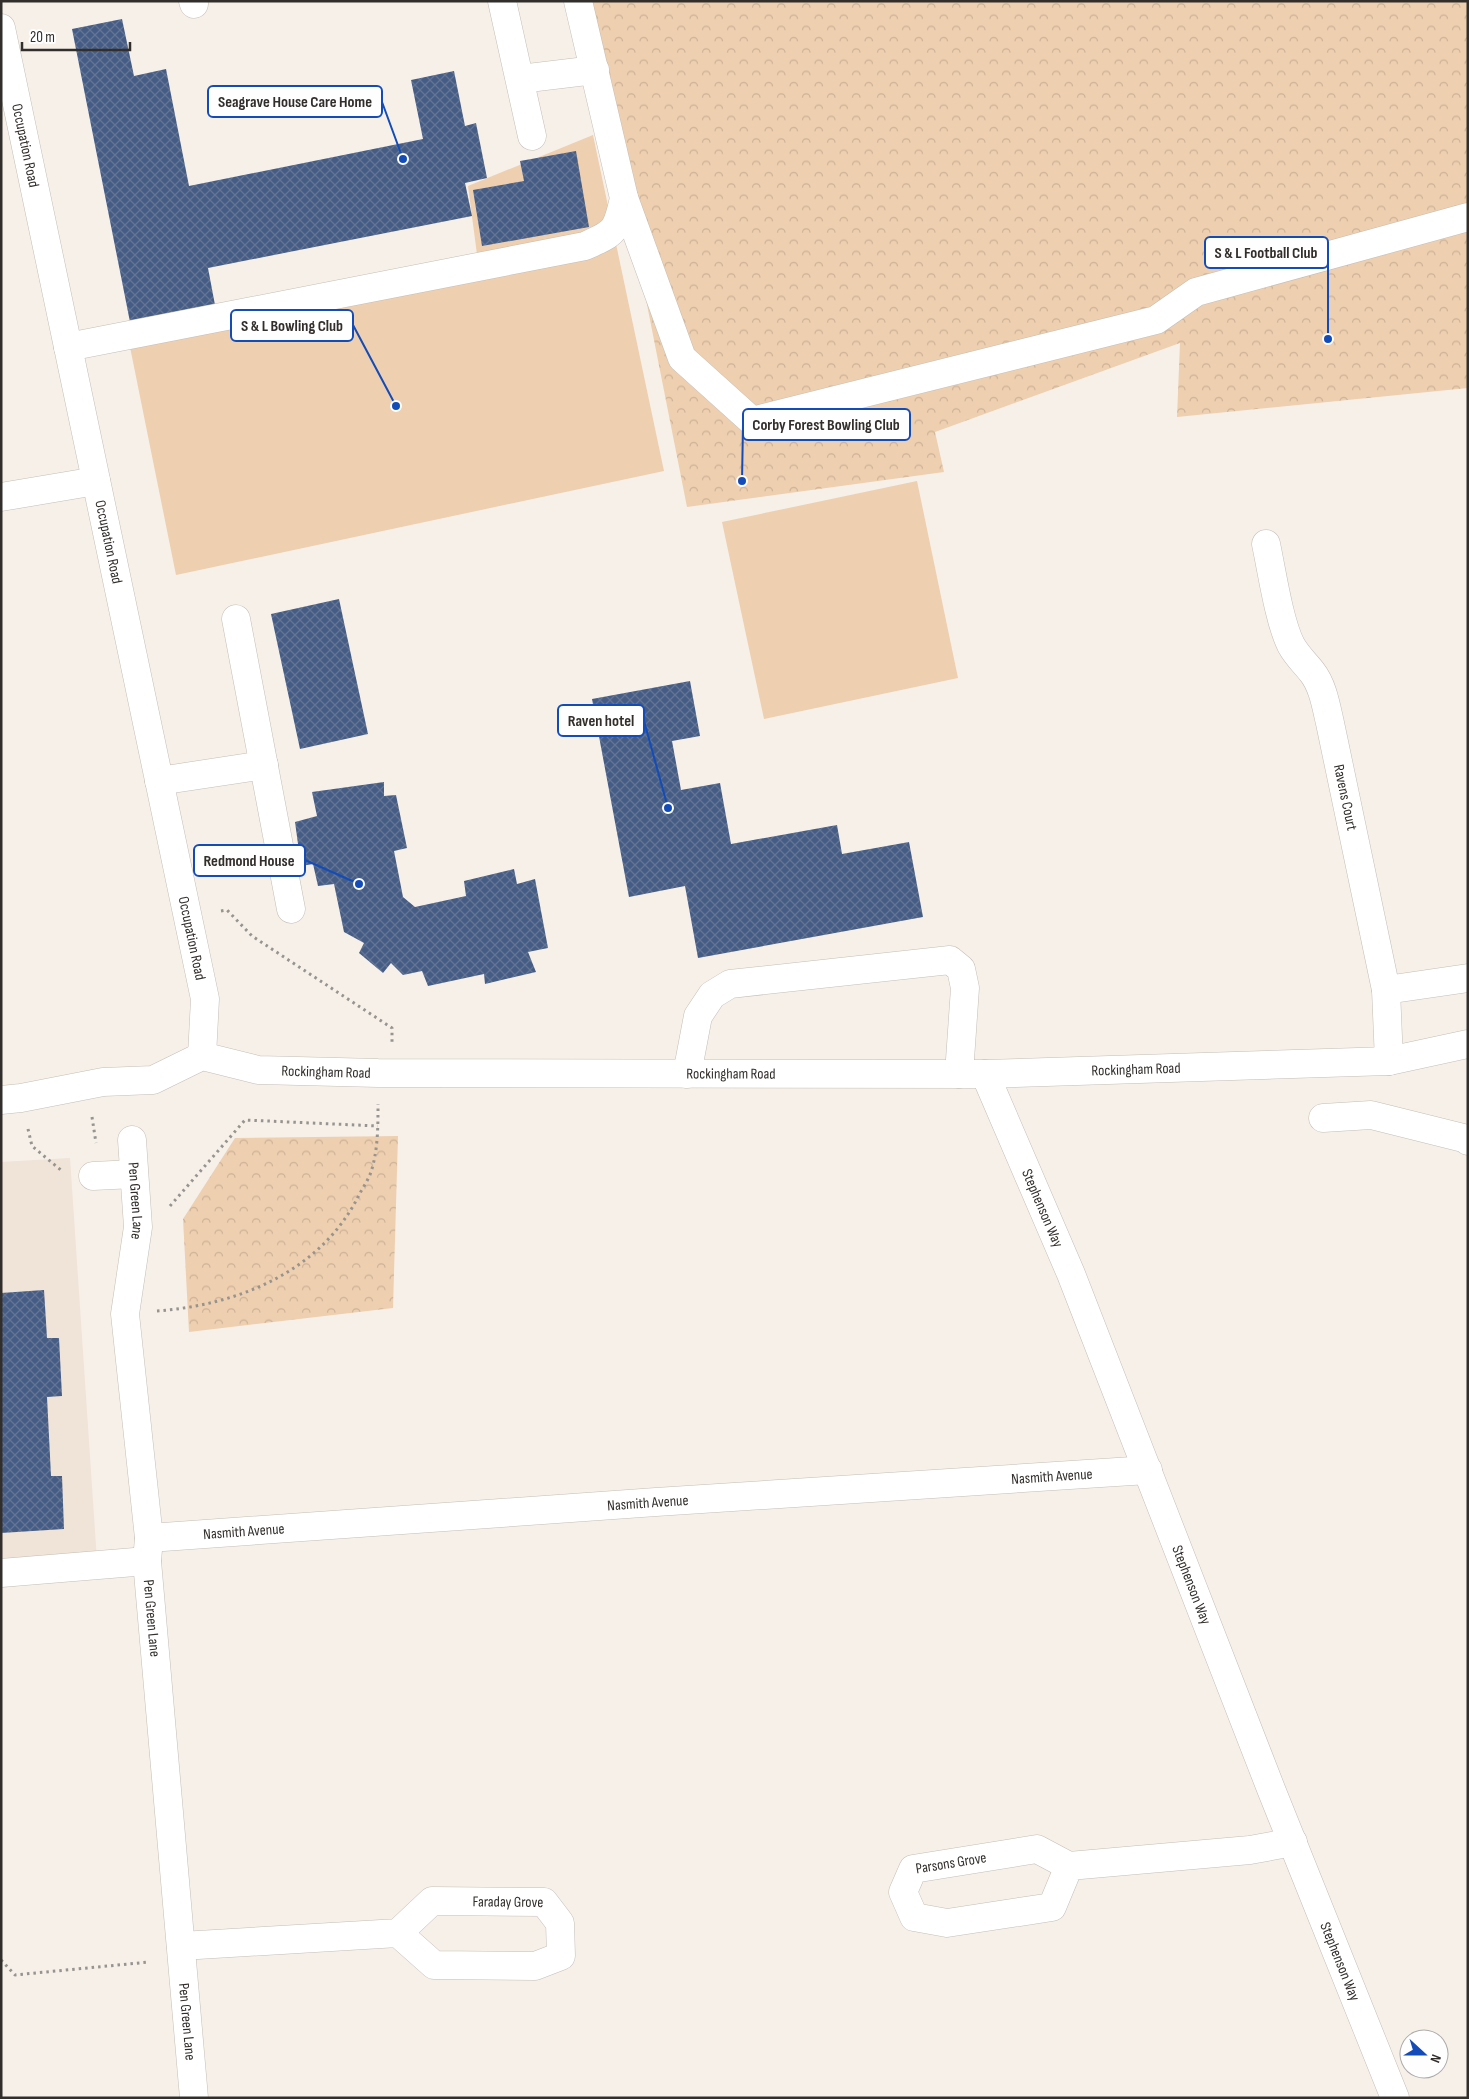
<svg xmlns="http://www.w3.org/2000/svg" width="1469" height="2099" viewBox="0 0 1469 2099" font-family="'Sofia Sans Condensed',sans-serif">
  <defs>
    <pattern id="forest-crowns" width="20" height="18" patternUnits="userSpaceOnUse" patternTransform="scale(1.25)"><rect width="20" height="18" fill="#eecfaf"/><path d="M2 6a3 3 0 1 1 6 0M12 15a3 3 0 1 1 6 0" fill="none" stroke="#cdb297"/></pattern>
    <pattern id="building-cross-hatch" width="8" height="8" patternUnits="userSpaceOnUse" patternTransform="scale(1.25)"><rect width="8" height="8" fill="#455c85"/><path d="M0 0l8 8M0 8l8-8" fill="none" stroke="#647594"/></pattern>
  </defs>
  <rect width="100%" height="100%" fill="#f6f0e9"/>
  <path fill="#f0e3d7" d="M70 1158 98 1576 1 1588V1162Z"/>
  <path fill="#eecfaf" d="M593 135 664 471 176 575 129 342 478 262 468 186Z
    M917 481 958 678 764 719 722 522Z"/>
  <path fill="url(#forest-crowns)" d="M587 1H1468V388L1177 417 1180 343 935 432 944 472 687 507Z
    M398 1136 393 1308 189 1332 183 1219 235 1138Z"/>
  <path fill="url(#building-cross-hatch)" d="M122 19 134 76 166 69 189 186 423 139 411 80 454 71 465 126 476 123 487 178 465 183 472 216 208 268 215 305 130 322 72 29Z
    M576 151 589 227 482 246 473 190 524 181 520 161Z
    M339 599 368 734 300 749 271 614Z
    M690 681 700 736 672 741 681 790 720 783 731 844 837 825 842 854 909 842 923 917 698 958 685 886 629 897 592 699Z
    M384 782V796L396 795 407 848 394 851 403 897 415 907 466 896 464 881 514 869 517 884 535 879 548 948 528 952 536 972 485 984 484 974 428 986 422 971 403 975 391 963 383 973 359 953 364 943 344 932 334 884 318 886 313 864 301 866 295 822 317 816 312 792Z
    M44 1290 47 1338H59L62 1396 47 1397 51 1476H62L64 1529 1 1533V1293Z"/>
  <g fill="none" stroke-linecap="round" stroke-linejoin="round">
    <g stroke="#c4beb7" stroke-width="29">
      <g id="minor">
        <path d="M193 1 194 4"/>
        <path d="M502 1 532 136"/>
        <path id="s1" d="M1 28 205 999 202 1056"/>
        <path d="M520 79 595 70"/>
        <path d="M624 198 682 358 752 421 1156 320 1196 292 1468 217"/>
        <path d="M68 347 585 246C615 233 617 231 624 198L578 1"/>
        <path d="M1 497 96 481"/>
        <path id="s2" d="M1266 544C1272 572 1279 621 1291 645 1297 656 1305 663 1312 672 1323 686 1326 706 1330 723L1386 990 1389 1061"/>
        <path d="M236 619 291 909"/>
        <path d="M159 781 264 765"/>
        <path d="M1386 990 1468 978"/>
        <path d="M687 1074 698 1016 712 995 730 984 950 960 961 969 965 988 959 1074"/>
        <path id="s3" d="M985 1074 1071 1274 1271 1789 1395 2098"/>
        <path id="s4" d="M1 1100 21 1098 103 1082 153 1080 202 1056 258 1070 378 1073 985 1074 1389 1061 1468 1044"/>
        <path d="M1323 1118 1371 1115 1467 1139 1468 1141"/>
        <path id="s5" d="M132 1140 138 1227 125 1314 149 1538 147 1561 194 2098"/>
        <path d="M93 1176 134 1174"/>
        <path id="s6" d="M149 1538 656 1502 1148 1470"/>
        <path d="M1 1573 147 1561"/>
        <path id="s7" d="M1069 1866 1052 1907 947 1923 914 1917 903 1892 913 1869 1037 1849 1069 1866 1250 1850 1293 1842"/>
        <path id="s8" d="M181 1946 398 1933 432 1901 544 1902 560 1923 561 1956 535 1966 434 1965 398 1933"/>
      </g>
    </g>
    <path stroke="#97938e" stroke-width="3" stroke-dasharray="2.5 4" stroke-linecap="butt" d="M221 911 227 910 252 936 392 1028V1042
      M92 1117 96 1143
      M28 1129 32 1146 62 1171
      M170 1206 245 1120 378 1126
      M157 1311C237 1305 318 1273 357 1199 361 1190 368 1181 371 1172 378 1150 378 1127 378 1104
      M1 1960 15 1975 149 1962"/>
    <use href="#minor" stroke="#fff" stroke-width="28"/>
  </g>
  <g text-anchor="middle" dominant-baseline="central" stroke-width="5" stroke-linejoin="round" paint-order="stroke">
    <g font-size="15" fill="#312e2b" stroke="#fefefe">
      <text stroke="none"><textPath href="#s1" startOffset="120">Occupation Road</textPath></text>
      <text stroke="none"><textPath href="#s1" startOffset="525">Occupation Road</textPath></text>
      <text stroke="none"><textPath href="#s2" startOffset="269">Ravens Court</textPath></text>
      <text stroke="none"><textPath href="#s1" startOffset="930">Occupation Road</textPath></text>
      <text stroke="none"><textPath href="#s4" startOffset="1144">Rockingham Road</textPath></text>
      <text stroke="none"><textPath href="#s4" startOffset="334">Rockingham Road</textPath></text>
      <text stroke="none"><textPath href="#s4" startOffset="739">Rockingham Road</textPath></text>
      <text stroke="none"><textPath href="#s5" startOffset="61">Pen Green Lane</textPath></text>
      <text stroke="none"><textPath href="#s3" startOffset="146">Stephenson Way</textPath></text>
      <text stroke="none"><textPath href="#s6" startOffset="905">Nasmith Avenue</textPath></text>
      <text stroke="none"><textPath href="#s6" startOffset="500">Nasmith Avenue</textPath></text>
      <text stroke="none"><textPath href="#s6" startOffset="95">Nasmith Avenue</textPath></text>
      <text stroke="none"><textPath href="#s3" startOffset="551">Stephenson Way</textPath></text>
      <text stroke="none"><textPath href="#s5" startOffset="481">Pen Green Lane</textPath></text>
      <text stroke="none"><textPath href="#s7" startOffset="275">Parsons Grove</textPath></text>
      <text stroke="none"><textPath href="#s8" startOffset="340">Faraday Grove</textPath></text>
      <text stroke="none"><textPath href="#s3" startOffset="956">Stephenson Way</textPath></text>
      <text stroke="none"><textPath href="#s5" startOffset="886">Pen Green Lane</textPath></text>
    </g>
  </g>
  <path fill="none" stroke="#134cb8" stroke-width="2" d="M403 159L382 102M1328 339L1328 252M396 406L353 325M742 481L743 425M668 808L644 721M359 884L305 860"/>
  <g fill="#134cb8" stroke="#fefefe" stroke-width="2">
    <circle cx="403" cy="159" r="5"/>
    <circle cx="1328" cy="339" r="5"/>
    <circle cx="396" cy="406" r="5"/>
    <circle cx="742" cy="481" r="5"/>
    <circle cx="668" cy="808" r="5"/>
    <circle cx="359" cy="884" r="5"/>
  </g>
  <g fill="#fefefe" stroke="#134cb8" stroke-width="2">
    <rect x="208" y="86" width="174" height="31" rx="5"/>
    <rect x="1205" y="237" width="123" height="31" rx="5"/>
    <rect x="231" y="310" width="122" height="31" rx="5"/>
    <rect x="743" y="409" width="167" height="31" rx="5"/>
    <rect x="558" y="705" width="86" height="31" rx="5"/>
    <rect x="194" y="845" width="111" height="31" rx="5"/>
  </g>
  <g font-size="16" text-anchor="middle" font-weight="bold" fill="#312e2b">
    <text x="295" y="107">Seagrave House Care Home</text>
    <text x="1266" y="258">S &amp; L Football Club</text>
    <text x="292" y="331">S &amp; L Bowling Club</text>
    <text x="826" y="430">Corby Forest Bowling Club</text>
    <text x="601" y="726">Raven hotel</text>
    <text x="249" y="866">Redmond House</text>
  </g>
  <rect width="1469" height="2099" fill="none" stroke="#312e2b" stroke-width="5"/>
  <g transform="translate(1424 2054) rotate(111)"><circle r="24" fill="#fefefe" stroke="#acabaa"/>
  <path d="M0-4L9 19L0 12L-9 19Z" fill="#134cb8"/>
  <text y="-8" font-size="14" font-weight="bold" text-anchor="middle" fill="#312e2b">N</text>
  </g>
  <path d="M22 42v8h108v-8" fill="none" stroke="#312e2b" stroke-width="2.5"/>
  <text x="30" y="42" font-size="15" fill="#312e2b" stroke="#fefefe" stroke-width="4" paint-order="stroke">20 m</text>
</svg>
